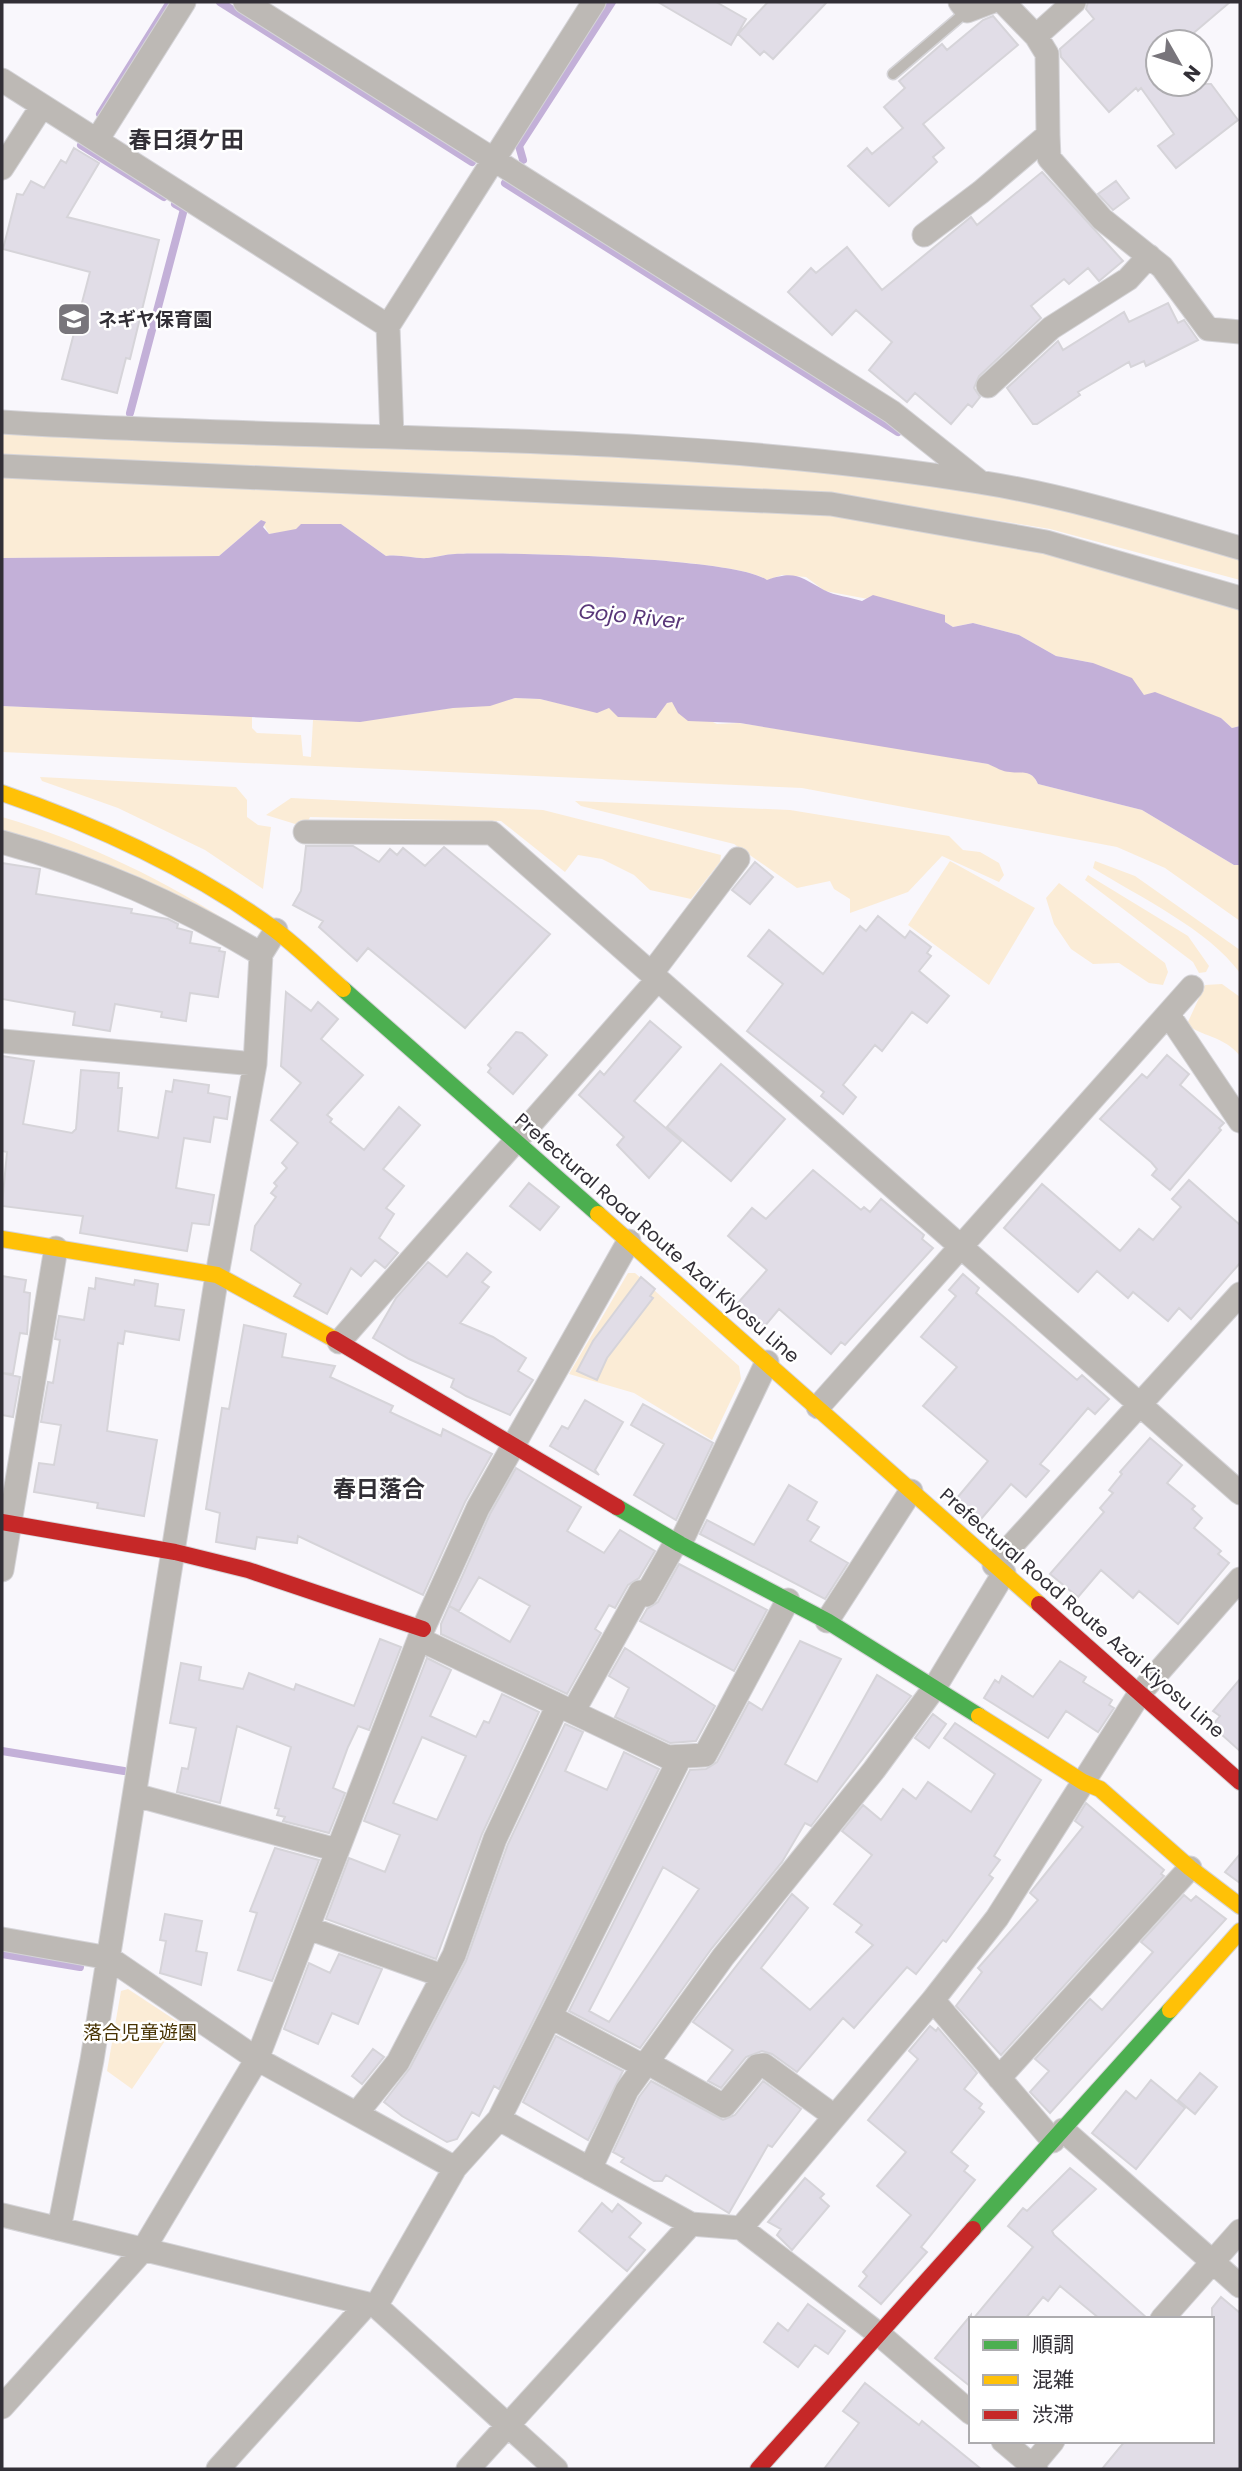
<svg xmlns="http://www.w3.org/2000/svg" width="1242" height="2471" viewBox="0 0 1242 2471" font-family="Poppins,'Noto Sans JP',sans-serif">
  <rect width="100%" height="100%" fill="#f9f7fc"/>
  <path fill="#fbecd6" d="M2 432 722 460 936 485 1033 501 1240 558V580L1050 529 833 494 2 456Z
    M2 477 824 514 1043 551 1240 606V726L1232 728 1221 718 1144 695 1093 663 1056 656 1019 635 973 623 953 627 945 622 868 599 825 591 806 577 782 575 767 580C735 557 505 552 455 554 446 554 437 557 428 558 414 559 401 554 386 556L341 524 269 534 261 520 219 556 2 558Z
    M515 698 540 699 597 712 609 708 672 702 717 724 739 723 857 741 988 764 1009 772 1025 771 1034 777 1038 784 1142 810 1234 865H1240V921L1165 868 1117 847 802 788 2 752V706L252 716V728L257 733 301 735 303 756 311 757 313 720C364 723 400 716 450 708 472 704 492 705 515 698Z
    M40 777 236 787 247 800V817L258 825 271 827 263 889 205 850 118 808 42 781Z
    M291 798 543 810 721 855 720 862 691 899 650 890 634 875 602 859 578 855 565 872 501 821 310 817 305 827 266 815Z
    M575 801 790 810 949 836 963 850 980 852 999 863 1004 875 999 882 942 856 908 892 850 913V899L834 889 830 881 797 888 734 844 581 806Z
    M2 817C87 842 166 881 240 929L130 873 2 831Z
    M950 861 1035 908 989 985 908 925Z
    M1095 861 1135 876 1240 950V973C1208 929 1139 897 1093 868Z
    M1088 875 1188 936 1209 966 1206 972 1199 973 1193 962 1085 880Z
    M1059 883 1165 963 1168 972 1163 985 1149 983 1119 963 1093 964 1071 949 1054 924 1046 898Z
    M1222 984 1240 997V1056C1225 1036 1199 1036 1187 1024L1205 985Z
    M628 1273H635L739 1366 741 1379 712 1440 634 1393 569 1374Z
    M128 1989 178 2022 132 2089 107 2071 121 1991Z"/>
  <path fill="#c3b0d8" d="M261 520 266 522 263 527 269 534 296 529 301 524H341L386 556C401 554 414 559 428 558 437 557 446 554 455 554 505 552 734 557 767 580 795 570 800 577 824 590 835 596 850 597 862 601L873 595 945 615V622L953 627 973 623 1019 635 1056 656 1093 663 1132 678 1144 695 1155 692 1221 718 1232 728 1240 726V865H1234L1142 810 1038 784C1031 769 1024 774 1010 772 1003 772 995 767 988 764L740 723 688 721 678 713 672 702 667 703 656 718 618 717 609 708 597 713 540 699 515 698 490 706 453 708 360 722 2 706V558L219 556Z"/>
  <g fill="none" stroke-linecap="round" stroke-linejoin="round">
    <path stroke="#c3b0d8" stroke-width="8" d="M220 2 472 162
      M100 114 170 2
      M81 145 164 197
      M523 160 519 146 612 2
      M505 183 898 432
      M130 413 184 209 175 204
      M2 1751 124 1771
      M2 1954 80 1967"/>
  </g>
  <path fill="#e1dde7" stroke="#d6d4d9" stroke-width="2" fill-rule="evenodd" d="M658 2H716L746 19 731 45Z
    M768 2H827L773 59 764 51 760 55 738 34Z
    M1088 2H1230L1183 42H1158V84H1211L1238 120 1176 168 1158 146 1174 134 1141 88 1138 91 1136 88 1109 112 1061 57 1060 49 1094 19 1086 9Z
    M993 16 1018 45 923 124 944 148 933 157 937 162 889 206 848 166 867 148 872 154 903 128 884 107 905 88 899 81 942 44 947 50 983 20Z
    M74 148 99 163 67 217 159 240 130 359 126 358 117 393 62 379 90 272 3 249 17 194 23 195 31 181 44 188 61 160 66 163Z
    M1042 172 1123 261 1099 281 1088 268 1069 284 1064 279 1031 306 1041 318 979 376 974 388 980 397 972 407 968 404 951 424 915 393 907 402 869 370 892 342 856 310 832 335 788 292 811 268 816 273 847 247 882 290 971 217 977 225Z
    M1116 181 1129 198 1113 210 1098 194Z
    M1168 303 1178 323 1184 320 1198 340 1146 366 1144 361 1131 367 1129 362 1078 392 1080 395 1037 424H1033L1007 388 1058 341 1063 350 1124 312 1129 322Z
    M306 846H353L379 862 390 849 397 855 403 848 425 866 444 847 550 934 465 1028 368 948 357 961 319 927 323 921 293 905 301 891Z
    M755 862 773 877 750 904 732 890Z
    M2 863 40 869 36 894 132 909 131 913 168 919 178 924 177 928 192 932 190 943 220 948 219 951 225 952 218 997 190 993 186 1021 161 1017 162 1012 115 1004 110 1031 73 1025 75 1012 2 999Z
    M878 916 905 938 910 931 931 947 927 953 931 956 919 971 949 996 927 1023 912 1012 882 1051 875 1045 843 1085 856 1097 843 1114 821 1096 824 1092 747 1031 783 984 748 956 769 930 823 974 860 926 866 931Z
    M286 992 311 1011 318 1002 338 1019 321 1039 363 1075 327 1115 332 1119 330 1122 364 1150 399 1107 420 1125 383 1169 404 1186 386 1208 394 1214 379 1238 398 1253 385 1268 375 1260 361 1276 351 1268 327 1314 294 1296 301 1284 251 1250 255 1226 276 1197 271 1193 277 1186 274 1183 287 1168 282 1163 298 1143 271 1120 301 1083 281 1066Z
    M650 1021 681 1047 634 1101 681 1141 649 1178 617 1145 624 1137 579 1095 600 1071 604 1075Z
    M516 1032 522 1033 547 1055 513 1094 488 1072 491 1068 488 1065Z
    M1167 1055 1189 1074 1180 1085 1224 1123 1219 1128 1221 1130 1170 1190 1152 1175 1157 1169 1151 1162 1100 1119 1142 1074 1147 1078Z
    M2 1056 34 1061 23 1124 72 1133 76 1129 81 1070 119 1073 118 1088H122L118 1131 158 1138 166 1091 172 1092 174 1080 209 1085 208 1093 230 1097 227 1119 214 1117 210 1142 184 1138 176 1188 214 1195 209 1225 192 1223 187 1251 80 1233 83 1216 2 1206 7 1152 2 1151Z
    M721 1064 785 1119 731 1181 667 1127Z
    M813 1170 861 1210 864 1207 870 1212 881 1199 924 1235 922 1239 933 1248 845 1345 841 1342 831 1354 779 1309 764 1327 737 1304 767 1270 728 1236 752 1208 766 1219Z
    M1189 1180 1240 1225V1263L1191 1319 1179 1308 1168 1321 1133 1292 1128 1298 1097 1271 1078 1292 1004 1228 1042 1184 1120 1251 1139 1229 1153 1240 1181 1207 1172 1199Z
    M529 1183 559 1207 540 1230 510 1206Z
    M467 1253 491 1272 482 1282 489 1287 460 1323 493 1337 526 1358 518 1371 533 1380 510 1415 466 1396 451 1387 454 1379 409 1359 373 1338 396 1298 428 1262 447 1277Z
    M963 1274 979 1288 976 1293 1077 1380 1082 1375 1109 1399 1095 1414 1088 1408 1040 1464 1049 1471 1026 1497 1011 1484 981 1519 957 1498 988 1461 923 1406 957 1367 921 1337 956 1296 949 1290Z
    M2 1276 26 1280 24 1292 30 1293 27 1334 20 1333 13 1374 2 1373Z
    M641 1277 655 1289 650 1296 653 1298 607 1358 597 1380 577 1371 593 1341Z
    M96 1278 134 1285 135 1280 158 1284 155 1306 184 1310 179 1340 125 1331 123 1344 118 1343 107 1431 157 1440 144 1516 97 1508 98 1503 34 1492 39 1463 54 1465 61 1425 41 1422 48 1382 53 1383 60 1340 55 1339 59 1316 84 1320 89 1288 95 1289Z
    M244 1325 286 1334 282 1357 335 1366 330 1377 393 1406 390 1412 441 1436 443 1429 492 1454 465 1502 423 1595 298 1536 297 1543 257 1537 255 1549 216 1542 220 1513 206 1509 222 1408 229 1409Z
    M2 1373 20 1377 13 1417 2 1415Z
    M585 1400 623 1422 595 1470 599 1475 550 1446 562 1426 568 1429Z
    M643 1404 713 1443 676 1520 634 1495 664 1444 631 1425Z
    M1150 1438 1182 1465 1167 1483 1195 1506 1192 1509 1202 1518 1194 1528 1221 1551 1218 1554 1229 1563 1178 1624 1139 1591 1133 1598 1101 1570 1078 1597 1050 1574 1104 1512 1100 1508 1113 1493 1109 1490 1122 1474 1120 1472Z
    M516 1468 581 1507 567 1531 604 1553 620 1530 655 1551 639 1578 628 1585 615 1608 609 1605 595 1629 601 1633 567 1694 441 1634V1624L449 1606 510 1642 530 1606 479 1577 459 1611 449 1606 490 1514Z
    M789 1485 817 1502 807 1520 819 1527 810 1541 848 1563 825 1599 700 1534 707 1520 754 1545Z
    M679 1564 767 1610 734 1671 640 1621 647 1609 658 1602Z
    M380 1639 401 1647 369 1730 358 1726 348 1747 333 1788 345 1793 329 1833 283 1821 285 1817 277 1815 279 1809 275 1808 291 1747 237 1726 220 1803 177 1792 182 1768 188 1769 196 1728 170 1723 181 1663 201 1667 199 1680 243 1689 249 1673 294 1690 296 1684 354 1706Z
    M800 1641 841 1659 785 1764 817 1782 877 1675 911 1696 811 1826 805 1823 782 1862 712 1948 640 2048 569 2011 690 1770 706 1769 717 1762 749 1702 762 1710ZM663 1867 699 1889 609 2022 589 2011Z
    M625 1648 715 1706 696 1741 670 1743 615 1717 629 1688 609 1676Z
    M427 1658 451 1670 430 1716 476 1737 484 1721 489 1723 502 1694 539 1712 482 1834 436 1959 326 1919 349 1858 385 1872 400 1835 364 1821ZM422 1737 466 1756 437 1820 393 1803Z
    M1060 1661 1086 1677 1083 1682 1112 1700 1109 1705 1114 1708 1098 1732 1066 1711 1048 1738 984 1698 995 1680 999 1683 1002 1676 1033 1697Z
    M1240 1679V1751L1212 1726 1220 1716 1213 1711Z
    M933 1714 946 1724 929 1748 915 1738Z
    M955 1723 1041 1780 994 1856 1000 1860 989 1875 993 1878 946 1942 943 1940 916 1974 907 1967 854 2028 843 2018 797 2072 772 2054 762 2051 746 2057 721 2088 708 2081 733 2050 693 2022 792 1894 808 1908 761 1968 810 2010 873 1945 856 1932 862 1925 834 1904 872 1855 842 1831 863 1805 881 1820 903 1789 916 1799 928 1782 971 1812 995 1774 944 1738Z
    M565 1724 583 1732 565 1771 607 1790 624 1752 659 1769 499 2089 494 2086 479 2116 472 2112 457 2139 447 2142 402 2116 384 2102 410 2068 466 1961 508 1844Z
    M1086 1803 1164 1870 1161 1874 1164 1876 1001 2055 956 2006 982 1972 978 1968 1038 1900 1030 1893 1083 1827 1075 1821Z
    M275 1848 319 1860 272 1981 238 1970 257 1913 250 1911Z
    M1240 1854V1883L1225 1872Z
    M1184 1895 1191 1901 1196 1896 1226 1919 1050 2113 1030 2092 1049 2071 1035 2059 1090 1999 1102 2010 1153 1952 1141 1942Z
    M165 1914 202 1921 196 1951 207 1953 201 1985 160 1973 166 1941 160 1940Z
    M339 1954 382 1969 358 2024 332 2013 318 2044 284 2029 309 1963 330 1973Z
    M930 2026 936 2031 938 2028 977 2073 964 2089 982 2104 979 2108 984 2112 951 2152 968 2166 964 2171 975 2180 921 2247 927 2252 881 2304 859 2286 867 2276 863 2272 911 2215 877 2186 906 2152 868 2120 918 2059 909 2051Z
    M556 2036 623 2071 588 2140 523 2102Z
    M373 2049 384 2057 362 2084 352 2076Z
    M1200 2073 1217 2087 1195 2114 1178 2100Z
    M1151 2080 1185 2108 1136 2169 1092 2133 1126 2091 1136 2099Z
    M651 2081 723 2120 735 2115 763 2081 801 2109 772 2147 768 2145 729 2213 666 2175 662 2181H654L621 2162 624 2158 613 2152 639 2097Z
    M1070 2168 1096 2189 1052 2231 1054 2235 1148 2319H1100L1060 2286 1048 2301 1043 2297 1025 2319H973L1033 2247 1008 2226 1023 2208 1027 2211Z
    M805 2178 824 2194 820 2198 829 2206 792 2250 777 2235 781 2229 768 2222Z
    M602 2203 612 2212 618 2204 641 2223 629 2237 645 2250 627 2271 579 2231Z
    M1221 2297 1240 2313V2469H1102L1125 2441H1212V2308Z
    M808 2304 845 2331 828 2354 815 2345 798 2367 764 2342 778 2323 788 2331Z
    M971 2315V2387L935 2358Z
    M865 2383 919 2425 922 2421 981 2469H824L859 2423 843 2411Z"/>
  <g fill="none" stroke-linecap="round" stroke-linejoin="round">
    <g stroke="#d5d4d8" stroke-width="13">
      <path id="lane" d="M893 74 967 11"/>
    </g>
    <g stroke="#d5d4d8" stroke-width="25">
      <path id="street" d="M245 2 892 412 980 482
        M960 2 967 11 991 2
        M1003 2 1036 36
        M2 80 388 326
        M1048 135 1049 158 1102 219 1162 267 1208 329 1240 332
        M97 140 184 2
        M2 168 42 106
        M924 235 981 192 1048 135 1047 54 1036 36 1074 2
        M988 386 1051 328 1128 279 1149 256
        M2 422C327 443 656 429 979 482 1068 496 1154 523 1240 548
        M392 437 388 326 594 2
        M2 466 831 504 1046 542 1240 598
        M305 832 492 833 1240 1493
        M2 842C97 868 176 903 261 954
        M651 974 738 859
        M1168 1014 1240 1121
        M2 1041 255 1064
        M339 1342 658 979
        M818 1407 1192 987
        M680 1544 767 1362
        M994 1565 1240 1294
        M2 1570 56 1248
        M827 1621 911 1491
        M573 1712 640 1592 646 1595 676 1542
        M667 1757 705 1755 788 1600
        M135 1795 337 1850
        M308 1928 443 1976
        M2 1939 109 1958 257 2059 455 2168
        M933 2000 1053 2141
        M551 2017 645 2067
        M648 2063 724 2106 757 2066 764 2065 834 2116
        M999 2078 1190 1868
        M357 2113 398 2062 454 1955 495 1839 558 1705
        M499 2119 691 2224 741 2228 880 2335 971 2413
        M1063 2130 1240 2286
        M590 2169 627 2090 723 1957 874 1770 935 1687 1004 1573
        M2 2215 376 2306 556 2469
        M741 2228 933 2000 997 1918 1140 1693 1240 1579
        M59 2229 92 2060 217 1275 255 1064 261 954 276 930
        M376 2306 455 2168 499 2119 678 1762 419 1639
        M1162 2319 1240 2231
        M2 2407 143 2250 257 2059 423 1629 478 1508 629 1241
        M1003 2441 1036 2469
        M1032 2466 1053 2441
        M218 2469 367 2304
        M468 2469 691 2224"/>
    </g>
    <g stroke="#d5d4d8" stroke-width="18">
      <path id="fast" d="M343 989 598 1214
        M617 1507 680 1544 827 1621 979 1716
        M973 2229 1170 2010"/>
    </g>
    <g stroke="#d5d4d8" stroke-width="18">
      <path id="slow" d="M2 793C98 826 192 869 274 929 298 947 320 969 343 989
        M598 1214 1039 1604
        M2 1239 217 1275 334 1339
        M979 1716 1083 1782 1100 1789 1190 1868 1240 1906
        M1170 2010 1240 1931"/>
    </g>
    <g stroke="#d5d4d8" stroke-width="18">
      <path id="jam" d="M334 1339 617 1507
        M2 1522 175 1552 248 1570 423 1629
        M1039 1604 1240 1782
        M758 2469 973 2229"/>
    </g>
    <use href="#lane" stroke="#bdb9b5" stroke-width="10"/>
    <use href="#street" stroke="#bdb9b5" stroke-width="23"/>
    <use href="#fast" stroke="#4caf50" stroke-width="16"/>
    <use href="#slow" stroke="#ffc107" stroke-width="16"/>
    <use href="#jam" stroke="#c62828" stroke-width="16"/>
  </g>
  <defs>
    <g id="school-square" transform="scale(1.75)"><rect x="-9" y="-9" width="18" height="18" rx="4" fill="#78757b" stroke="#fff"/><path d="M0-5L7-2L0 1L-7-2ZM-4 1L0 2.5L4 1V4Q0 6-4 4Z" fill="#fff"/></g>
  </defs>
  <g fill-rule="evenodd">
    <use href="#school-square" x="74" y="319"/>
  </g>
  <g text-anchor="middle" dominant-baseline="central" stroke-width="5" stroke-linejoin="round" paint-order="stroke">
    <g font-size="19" font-weight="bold" fill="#322f36" stroke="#fff" text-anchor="start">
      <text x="98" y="319">ネギヤ保育園</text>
    </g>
    <g font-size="19" fill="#322f36" stroke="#fff">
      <text transform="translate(657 1238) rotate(41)">Prefectural Road Route Azai Kiyosu Line</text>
      <text transform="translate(1082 1613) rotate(41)">Prefectural Road Route Azai Kiyosu Line</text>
    </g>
    <g font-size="19" fill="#483303" stroke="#fff">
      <text x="140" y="2032">落合児童遊園</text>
    </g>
    <g font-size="21" font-style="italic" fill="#593779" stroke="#fff">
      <text transform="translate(631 616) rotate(6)">Gojo River</text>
    </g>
    <g font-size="23" font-weight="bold" fill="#322f36" stroke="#fff">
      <text x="186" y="140">春日須ケ田</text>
      <text x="379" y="1489">春日落合</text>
    </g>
  </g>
  <rect width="1242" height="2471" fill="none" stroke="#322f36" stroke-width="7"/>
  <rect x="969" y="2317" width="245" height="126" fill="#ffffff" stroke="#adacaf" stroke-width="2"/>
  <rect x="983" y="2340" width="35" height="10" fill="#4caf50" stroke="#adacaf" stroke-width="2"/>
  <text x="1032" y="2352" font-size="21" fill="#322f36">順調</text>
  <rect x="983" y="2375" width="35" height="10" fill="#ffc107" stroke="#adacaf" stroke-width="2"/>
  <text x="1032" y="2387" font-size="21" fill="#322f36">混雑</text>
  <rect x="983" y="2410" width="35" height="10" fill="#c62828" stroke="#adacaf" stroke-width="2"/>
  <text x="1032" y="2422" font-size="21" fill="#322f36">渋滞</text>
  <g transform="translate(1179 63) rotate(129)"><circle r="33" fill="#ffffff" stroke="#adacaf" stroke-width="2"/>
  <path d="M0-5L12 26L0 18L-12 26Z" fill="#78757b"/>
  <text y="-10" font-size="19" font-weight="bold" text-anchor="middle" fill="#322f36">N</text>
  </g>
</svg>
